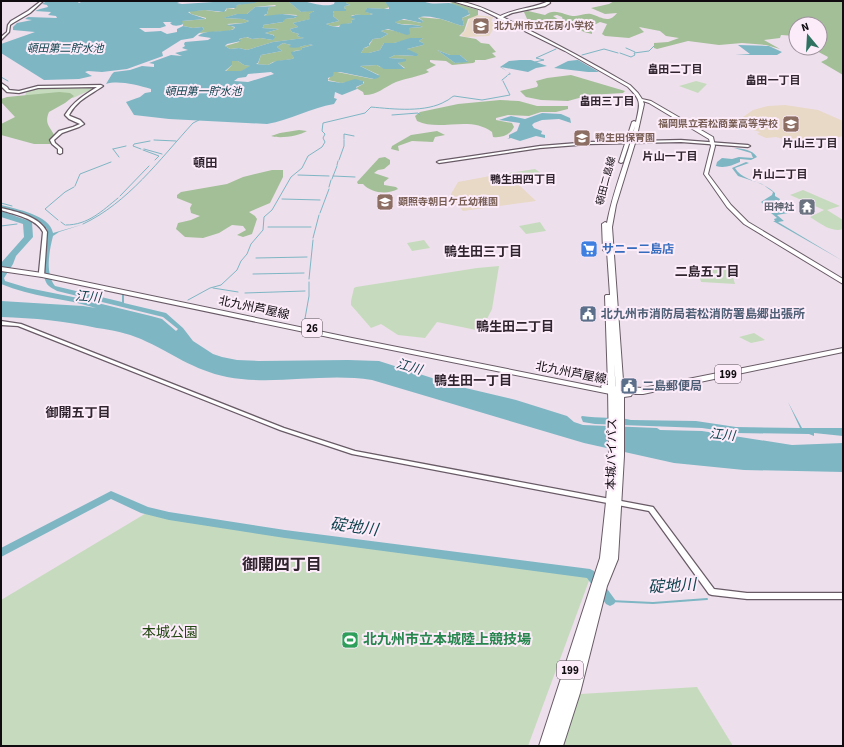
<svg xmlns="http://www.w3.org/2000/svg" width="844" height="747" viewBox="0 0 844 747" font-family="'Source Sans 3','Noto Sans JP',sans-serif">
  <rect width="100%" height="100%" fill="#eedfec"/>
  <path fill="#e8d8c6" d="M475 15 493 17 491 22 497 23 489 36 465 37 461 35 465 31 470 18Z
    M785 105 818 110 843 121V136L803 145 776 137 766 138 757 134 760 132 740 126V119L753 110 768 106Z
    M506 173 536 201 463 211 451 197V194L458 182Z"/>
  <path fill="#c6dbbe" d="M696 81 707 84 698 93 679 86Z
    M34 87H97L73 98H24L27 91Z
    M535 169 545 176 518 181 509 173Z
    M803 190 840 206 827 210 843 220V229C831 233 820 223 810 217L824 210 790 195Z
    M540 222 546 231 526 234 519 226Z
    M424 240 430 248 412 251 407 243Z
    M499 266 492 309 481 331 437 322 425 338 398 335 381 324 371 328 351 305V301L354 288 356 287 477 268Z
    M697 266 730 268 735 284 701 282Z
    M754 333 765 340 751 343 739 337Z
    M148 512 159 516 286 535 587 575 590 578 528 746H1V600Z
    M697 687 733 746H563L580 694Z"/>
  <path fill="#a3bf98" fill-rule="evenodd" d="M256 1H288L301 12 313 10V12L309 14 311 19 293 23 298 27 290 29 292 32 299 34 297 36 305 38 273 42 247 50 239 48 230 49 225 46 239 42 240 39 246 37 252 39 260 38 273 40 274 35 265 33 279 29 262 28 264 27 263 25 283 22 284 19 295 18 297 15 282 14 276 16H264L267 14 269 7 276 6 275 5 255 7 247 14H237L224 18 243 19 249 21 244 23 227 24 235 28 229 31 198 33 204 29 202 27 193 28 183 26V24L182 23V21L206 19V18L191 14 189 11 205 10 219 12 226 11 227 8 234 9 237 5Z
    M346 1H384L390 7 384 9 367 8 366 12 373 14C365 17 358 13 351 16L355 19 351 20 352 23C342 24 336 29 326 24L339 21 333 16 334 14 333 11H346V9L344 8 345 6 350 5 346 3Z
    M614 1H843V75L821 62 827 59 828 57 811 48H820V24H796V36L781 35 780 38 764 40 780 49 766 45 742 43 719 45 688 41 657 49 654 48V43L668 42 679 38 666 36 660 31 639 27 644 32 629 38 605 36 602 34 607 24 600 22 592 26V34L584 32 563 20 562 17 557 15 553 16 559 20 549 19 536 22 535 28H531L524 12 528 11 545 15C555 7 565 16 575 16 580 16 586 13 591 14 601 17 609 24 617 13L605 14 591 8 609 4Z
    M452 2 478 10V15L468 19 464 31 459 36 476 39 481 43 489 44 496 52 492 53 496 57 485 60H475V62L473 63 452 65 446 61 430 60V62L436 65 426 70 429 72C418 77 406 78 396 82 384 87 378 95 364 95L363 92 356 88 363 84 364 82C354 77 350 83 341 83 337 82 332 81 328 80L334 72H337L373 79 379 75 360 66 377 65 380 67 402 69 405 68 398 63 405 59 389 58 395 55 414 56 407 49 423 45V43L419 41 423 38 407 40 394 43H384L380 50 369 53H361L364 48 368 47 373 39 381 38 388 34 381 31C391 27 399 34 409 34V28L423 27C414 23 403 26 394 22 403 18 411 21 421 23L423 21 418 17 441 19 462 26 464 25 462 18 470 15 468 12 469 11 450 3ZM437 50 450 55H460L467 61 455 63Z
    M283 43 299 47 306 45H313L302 48 301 50 294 51 292 54 294 58 292 59 273 62 268 65 254 64H258L261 55 282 51 277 47Z
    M232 61H238L244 65 251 66 240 72H225L232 65Z
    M571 75 625 91 623 93 590 95 568 101 541 100 526 97 520 91 537 87 538 85 536 81 547 78Z
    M59 92 70 93 74 96 65 103 49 112C44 124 50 126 54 135L51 144H34L1 135V124L15 117 1 102V99L7 97Z
    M500 100 519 101 537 106H568V109L556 112H541L529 116 508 115 496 118V120L512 123 514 127C510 135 502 138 493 137L492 132C470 115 440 132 417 121L415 116 420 112 458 104Z
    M299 130 307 131C299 136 280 139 271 136L280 133Z
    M437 131 445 135 435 137 433 142 412 141 398 146 399 151 391 149 392 146 411 135Z
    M385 157 390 160V164L384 169 378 170 374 173 389 178 384 182V185L396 187 398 189C387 195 371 193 363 184H358L357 182 379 158Z
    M272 170H283V177L270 203 249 212 255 216 257 219 252 234 243 237 237 235 246 230 243 226 232 225 219 233 203 238 185 237 176 229 178 223 191 220 200 216 191 213 190 208 192 204 177 198V195L181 192 227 184 243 177Z"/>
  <path fill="#7eb6c4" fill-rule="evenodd" d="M47 1H77L79 3 81 2V1H182L177 3 182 4 229 1H258L255 3 237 5 236 8H227L224 12 205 10 188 12 191 14 206 19 182 21 183 24C179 26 173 27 170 23L172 22H163L166 26 160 28H139L145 32 161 31 167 34 177 32V29L183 26 193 28 202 27 204 29 193 38 181 40 162 52 163 56 127 69 102 72 88 71 85 72 92 76 79 79 44 80 1 53V44L35 32 13 30V27L17 23 32 20 25 19 28 17 57 18 56 16 48 15 51 12 35 11 40 9 48 7 47 5 42 4Z
    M285 1C291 1 296 0 302 1 310 2 325 8 334 4L335 1H346V3L350 5 345 6 344 8 346 9V11H333L334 14 333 16 339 21 326 24 331 26 339 27 341 24 352 23 351 20 355 19 350 17C358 12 365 17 373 14L365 12 367 8 389 9V7L384 1H423C431 5 440 3 449 3 455 4 464 8 469 11L468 12 470 14 462 18 464 25 462 26C451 23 430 13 418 18L423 21 422 23 404 19 395 22C402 27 414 23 423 27L409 28 410 34 407 35 388 29 381 31 388 34 381 38 373 39 369 44V46L364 48 361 53H369L380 50 384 43H394L410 38H423L419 41 423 43V45L407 49 418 54 417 56 395 55 389 58 406 59V61L398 63 405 69H384L377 65 360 66 380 76 378 78 374 79 340 72H334L333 76 328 78V81L342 83 355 79 363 81V84L356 87 357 89 342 95 335 92 334 98 337 99 334 104C311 108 290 120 267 124L169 119 134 115 126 102 140 97 145 93 151 92V89C137 85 118 80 106 84L112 74 114 72 130 70 142 66 154 67V64L149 63 171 55 182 56 175 53 188 50 182 48 185 46 184 44 185 42 208 40 211 38 198 36C206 29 224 33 234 29L235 27 226 25 244 23 249 21 243 19 223 18 237 14H247L255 7 277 6 269 7 267 14 264 15 265 16 282 14 298 16 294 18 285 19 283 22 263 25 264 27 262 28 279 29 265 33 273 35 275 37 273 40 260 38 252 39 247 37 239 39 241 41 227 44 225 46 230 49 239 48 247 50 273 42 304 38 297 36 299 34 292 32 290 29 298 27 293 23 310 19 309 14 314 11 301 12 289 2ZM283 43 291 45 289 47C298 50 305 43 313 45L302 48 301 50 291 52V53L294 58 292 59 276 61 268 65 256 64 258 63 261 55 282 51 277 47ZM232 61H238L244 65 250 66 241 71H225L232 65ZM271 72 274 74 248 82 234 81 238 78 246 77 248 74Z
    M738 45 769 46 782 52 777 55H735L750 54Z
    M437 50 450 55H460L468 62 455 63Z
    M520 60H531L547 66 536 68 528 72 501 67 511 74 506 76 510 73 500 67 509 61Z
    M577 60H578L599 72H588L554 68 568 61Z
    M542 113 561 114 570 118 571 123 559 119 542 120 534 123 532 125 534 128 542 131 541 134 545 135V138L536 136 520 141 511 138 507 139 509 138V135L517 131 520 123 499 120 511 116 525 119Z
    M734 148C744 149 751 149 757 157L751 160 740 159V162C732 165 725 169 716 166L717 162 722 158 732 159 739 157 753 158 751 153Z
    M746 162 749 163 735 168C742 181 764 181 775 193V196L780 199 778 204 784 208 783 209 770 210 761 202 772 195 773 192 762 184 738 176 732 168Z
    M1 205C16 209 50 215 53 233L84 224 59 232 53 236C49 252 45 273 55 286L122 302V295H124V303L166 313 183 328 193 341 213 354 222 357 237 360 259 361 348 360 379 361 457 386 516 400 567 416 574 422 583 425 657 428 660 430 702 431 792 445 843 443V472L744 470 674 463 584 443 372 380C324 372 275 386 227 377 193 370 172 353 141 339 127 333 112 330 97 328 65 321 34 318 1 317V301L83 306 96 308C65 298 31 297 1 284V263L24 237 23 224 1 217V211L32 222 33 237 16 256 13 264 4 278 5 281 28 288 73 297 151 316 162 319 176 331 178 329 163 317 57 291C54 289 49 287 47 284 38 269 50 245 47 229L37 220 1 207Z
    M786 211 788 213 777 215 784 221 778 222 843 261 773 221H775L774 219 777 218 771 213Z
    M788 402 802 428H843V436L814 433V436L809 434 736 433 702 428 595 424 583 422 581 417 582 416C599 419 615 416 631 420L696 421 736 427 800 428Z"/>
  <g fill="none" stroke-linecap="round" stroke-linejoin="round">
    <path stroke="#7eb6c4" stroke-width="1" d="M626 48 635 52
      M620 53 631 57 635 55 634 53 649 51 654 46
      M582 55 604 49 618 53
      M535 62 544 60 536 58 556 49
      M1 77 8 81
      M502 80 507 76
      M392 115 418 113 420 115
      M344 139V134L354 136
      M154 140 176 141
      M113 149 126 146
      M113 149 119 157
      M141 149 133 146 134 144 150 141
      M144 149 162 154
      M143 150 159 156 155 160
      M339 160 344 146V140
      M337 165 338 161
      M298 175 329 176
      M333 176 355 177
      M332 179 337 166
      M75 186 80 174 111 162
      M329 187 331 180
      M120 196 149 166
      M282 199 320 200
      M1 203 12 206
      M320 213 329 189
      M58 220 45 209 65 192 74 187
      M61 222 65 225
      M83 224C128 203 160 159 193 123L199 120
      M66 225C88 225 102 211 118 198
      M1 226 17 224
      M268 227H311
      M313 238 319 215
      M256 258 307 257
      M253 274 304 273
      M309 279 313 240
      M213 288 238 292
      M245 293 305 291
      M188 300 210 288 221 285 237 270 241 261 247 254 251 244 263 230 264 217 272 210 291 177 302 168 308 156 322 147 325 142 323 138 325 134 322 131 323 123 365 113 371 107C393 109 426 113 446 101 449 100 451 97 454 96L482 100 510 95 503 81
      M304 324 309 296V282"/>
    <path stroke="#7eb6c4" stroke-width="2" d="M610 601 653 603 707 599"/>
    <path fill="#7eb6c4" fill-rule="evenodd" d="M111 491 148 507 169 512 285 530 590 569 594 571 616 601 614 604 610 606 606 604 587 578 285 538 169 520 141 513 111 499 1 557V548Z"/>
    <g stroke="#685b66" stroke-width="2.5">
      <path id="minor" d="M41 1H43L30 13 13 23 10 25 9 32 1 40V37L7 32 8 25 11 21 28 11Z
        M549 1 550 3 545 6 512 13 499 19 497 18C513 8 532 9 549 1Z
        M1 83 7 87 9 90 19 91 38 86 101 85 103 86C90 95 77 100 69 115L70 116 80 120 84 124 79 127 62 133 54 140 55 143 62 149V153L60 154 58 153V149L52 144 50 140 59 131 73 127 80 124 69 119 65 115C73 102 84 95 97 87L38 88 19 93 7 92 1 86Z
        M681 140 748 145 750 146 748 147 681 142 590 144 540 148 439 163 437 162 439 161 540 146 590 142Z
        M1 208C17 212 39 216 47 232L44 276H40L39 272 43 232C36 218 15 215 1 210Z
        M1 321 21 324 284 428 355 451 653 507 714 589 747 593H843V599H747L712 595 709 594 649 511 352 454 280 430 18 326 1 325Z"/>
    </g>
    <g stroke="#685b66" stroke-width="2">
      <path id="major" d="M452 1C475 1 499 16 519 25 557 44 594 64 630 85L638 93 642 99 651 101 713 137 715 146 708 174 731 205 748 222 843 279V284L744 224 727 207 704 174 711 146 709 139 649 103 643 101 644 104 636 140 616 205 612 227 624 394 623 396H620L352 342 42 277 1 271V267L42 273 352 338 602 388 601 387 602 385H608L605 296 606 295H610L607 251H604L603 250 602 224 605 222 607 223C613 190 627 159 635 126L623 162 621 163 619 162 632 122 634 121 636 122C640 103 642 101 628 87L565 51 482 10ZM614 363 616 391 612 390 616 388Z"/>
    </g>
    <g stroke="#685b66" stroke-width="2">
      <path id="highway" d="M843 348V352L643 394H632L631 396 624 397V456L618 559 607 586 580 693 563 746H539L600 558 606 502 609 455 608 388 609 386 643 388Z"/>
    </g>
    <use href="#minor" fill="#fff" fill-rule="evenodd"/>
    <use href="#major" fill="#fff" fill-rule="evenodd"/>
    <use href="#highway" fill="#fff" fill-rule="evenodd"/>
  </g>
  <defs>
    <g id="school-square" transform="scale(0.9)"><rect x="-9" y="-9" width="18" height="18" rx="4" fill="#8d6e63" stroke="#fcecfa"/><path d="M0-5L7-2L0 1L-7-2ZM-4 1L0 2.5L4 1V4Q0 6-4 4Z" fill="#fff"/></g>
    <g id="temple-square" transform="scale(0.9)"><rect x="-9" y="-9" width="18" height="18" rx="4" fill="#6b7280" stroke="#fcecfa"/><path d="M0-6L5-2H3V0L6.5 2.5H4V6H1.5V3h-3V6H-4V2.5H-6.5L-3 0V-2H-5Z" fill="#fff"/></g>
    <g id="supermarket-square" transform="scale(0.9)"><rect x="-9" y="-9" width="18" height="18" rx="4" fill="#3f7fe0" stroke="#fcecfa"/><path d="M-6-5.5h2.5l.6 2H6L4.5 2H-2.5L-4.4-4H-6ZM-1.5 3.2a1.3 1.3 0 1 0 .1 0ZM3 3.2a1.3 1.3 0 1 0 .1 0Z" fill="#fff"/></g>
    <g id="civic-square" transform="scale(0.9)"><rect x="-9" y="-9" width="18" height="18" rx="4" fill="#5c6f8a" stroke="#fcecfa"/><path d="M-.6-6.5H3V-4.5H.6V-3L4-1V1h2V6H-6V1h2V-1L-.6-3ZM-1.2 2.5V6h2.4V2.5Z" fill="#fff"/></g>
    <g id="stadium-square" transform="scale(0.9)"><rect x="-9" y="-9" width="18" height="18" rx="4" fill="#2e9e5b" stroke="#fcecfa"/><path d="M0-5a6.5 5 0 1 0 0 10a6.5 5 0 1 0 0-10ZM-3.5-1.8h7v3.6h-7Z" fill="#fff"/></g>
  </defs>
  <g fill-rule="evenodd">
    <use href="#school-square" x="481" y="26"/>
    <use href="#school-square" x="791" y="124"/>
    <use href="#school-square" x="582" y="138"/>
    <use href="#school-square" x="385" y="202"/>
    <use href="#temple-square" x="807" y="207"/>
    <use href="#supermarket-square" x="589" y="249"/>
    <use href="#civic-square" x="588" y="314"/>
    <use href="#civic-square" x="629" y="386"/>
    <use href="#stadium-square" x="350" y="640"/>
  </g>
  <g text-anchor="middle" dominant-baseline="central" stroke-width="4" stroke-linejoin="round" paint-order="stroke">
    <g font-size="10" font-weight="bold" fill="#785e54" stroke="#fcecfa" text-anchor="start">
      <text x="494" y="26">北九州市立花房小学校</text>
      <text x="778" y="124" text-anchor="end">福岡県立若松商業高等学校</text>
      <text x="595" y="138">鴨生田保育園</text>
      <text x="398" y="202">顕照寺朝日ケ丘幼稚園</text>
    </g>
    <g font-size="10" fill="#0f0b0f" stroke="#fcecfa">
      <text transform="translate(606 181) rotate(-75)">頓田二島線</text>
    </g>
    <g font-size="10" font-weight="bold" fill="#5b616d" stroke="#fcecfa" text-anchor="end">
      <text x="794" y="207">田神社</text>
    </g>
    <g font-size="11" font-style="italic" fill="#12444f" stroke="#fcecfa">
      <text x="65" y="48">頓田第二貯水池</text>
      <text x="203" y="91">頓田第一貯水池</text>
    </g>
    <g font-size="11" font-weight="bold" fill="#30252f" stroke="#fcecfa">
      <text x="675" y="69">畠田二丁目</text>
      <text x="773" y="80">畠田一丁目</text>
      <text x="607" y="101">畠田三丁目</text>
      <text x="810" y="143">片山三丁目</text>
      <text x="670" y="156">片山一丁目</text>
      <text x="780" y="174">片山二丁目</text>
      <text x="523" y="179">鴨生田四丁目</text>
    </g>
    <g fill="#fcecfa" stroke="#564e56" stroke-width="1">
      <rect x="302" y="319" width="20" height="18" rx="3"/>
      <rect x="715" y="365" width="26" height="18" rx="3"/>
      <rect x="557" y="661" width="26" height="18" rx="3"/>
    </g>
    <g font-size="11" font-weight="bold" fill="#0f0b0f">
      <text x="312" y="328">26</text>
      <text x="728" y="374">199</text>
      <text x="570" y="670">199</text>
    </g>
    <g font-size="12" font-weight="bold" fill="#30252f" stroke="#fcecfa">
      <text x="205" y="163">頓田</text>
    </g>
    <g font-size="12" font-weight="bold" fill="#366cbe" stroke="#fcecfa" text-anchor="start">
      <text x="602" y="249">サニー二島店</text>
    </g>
    <g font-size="12" fill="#0f0b0f" stroke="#fcecfa">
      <text transform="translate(254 308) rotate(12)">北九州芦屋線</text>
      <text transform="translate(571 373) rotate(11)">北九州芦屋線</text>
      <text transform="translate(612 454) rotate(-89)">本城バイパス</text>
    </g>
    <g font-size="12" font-weight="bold" fill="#4e5e75" stroke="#fcecfa" text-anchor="start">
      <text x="601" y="314">北九州市消防局若松消防署島郷出張所</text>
      <text x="642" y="386">二島郵便局</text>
    </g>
    <g font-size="13" font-weight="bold" fill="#30252f" stroke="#fcecfa">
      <text x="483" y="252">鴨生田三丁目</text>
      <text x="707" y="272">二島五丁目</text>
      <text x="515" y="327">鴨生田二丁目</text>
      <text x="473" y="381">鴨生田一丁目</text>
      <text x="78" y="413">御開五丁目</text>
    </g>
    <g font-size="13" font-style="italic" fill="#12444f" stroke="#fcecfa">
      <text transform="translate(88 297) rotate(4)">江川</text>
      <text transform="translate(409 367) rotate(16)">江川</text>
      <text transform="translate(722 435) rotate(5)">江川</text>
    </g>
    <g font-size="14" fill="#234711" stroke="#fcecfa">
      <text x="170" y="633">本城公園</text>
    </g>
    <g font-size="14" font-weight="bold" fill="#27864d" stroke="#fcecfa" text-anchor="start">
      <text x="363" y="640">北九州市立本城陸上競技場</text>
    </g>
    <g font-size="16" font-style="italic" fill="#12444f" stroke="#fcecfa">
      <text transform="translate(354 527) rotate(8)">碇地川</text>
      <text transform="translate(672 586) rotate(-3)">碇地川</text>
    </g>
    <g font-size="16" font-weight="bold" fill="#30252f" stroke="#fcecfa">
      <text x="282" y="565">御開四丁目</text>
    </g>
  </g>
  <rect width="844" height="747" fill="none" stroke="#0f0b0f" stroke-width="4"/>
  <g transform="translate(808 36) rotate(342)"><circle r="19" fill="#fcecfa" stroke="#9d929c"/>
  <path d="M0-3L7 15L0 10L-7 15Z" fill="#2f7262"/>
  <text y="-6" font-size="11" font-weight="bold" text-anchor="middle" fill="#0f0b0f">N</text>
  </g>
</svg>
